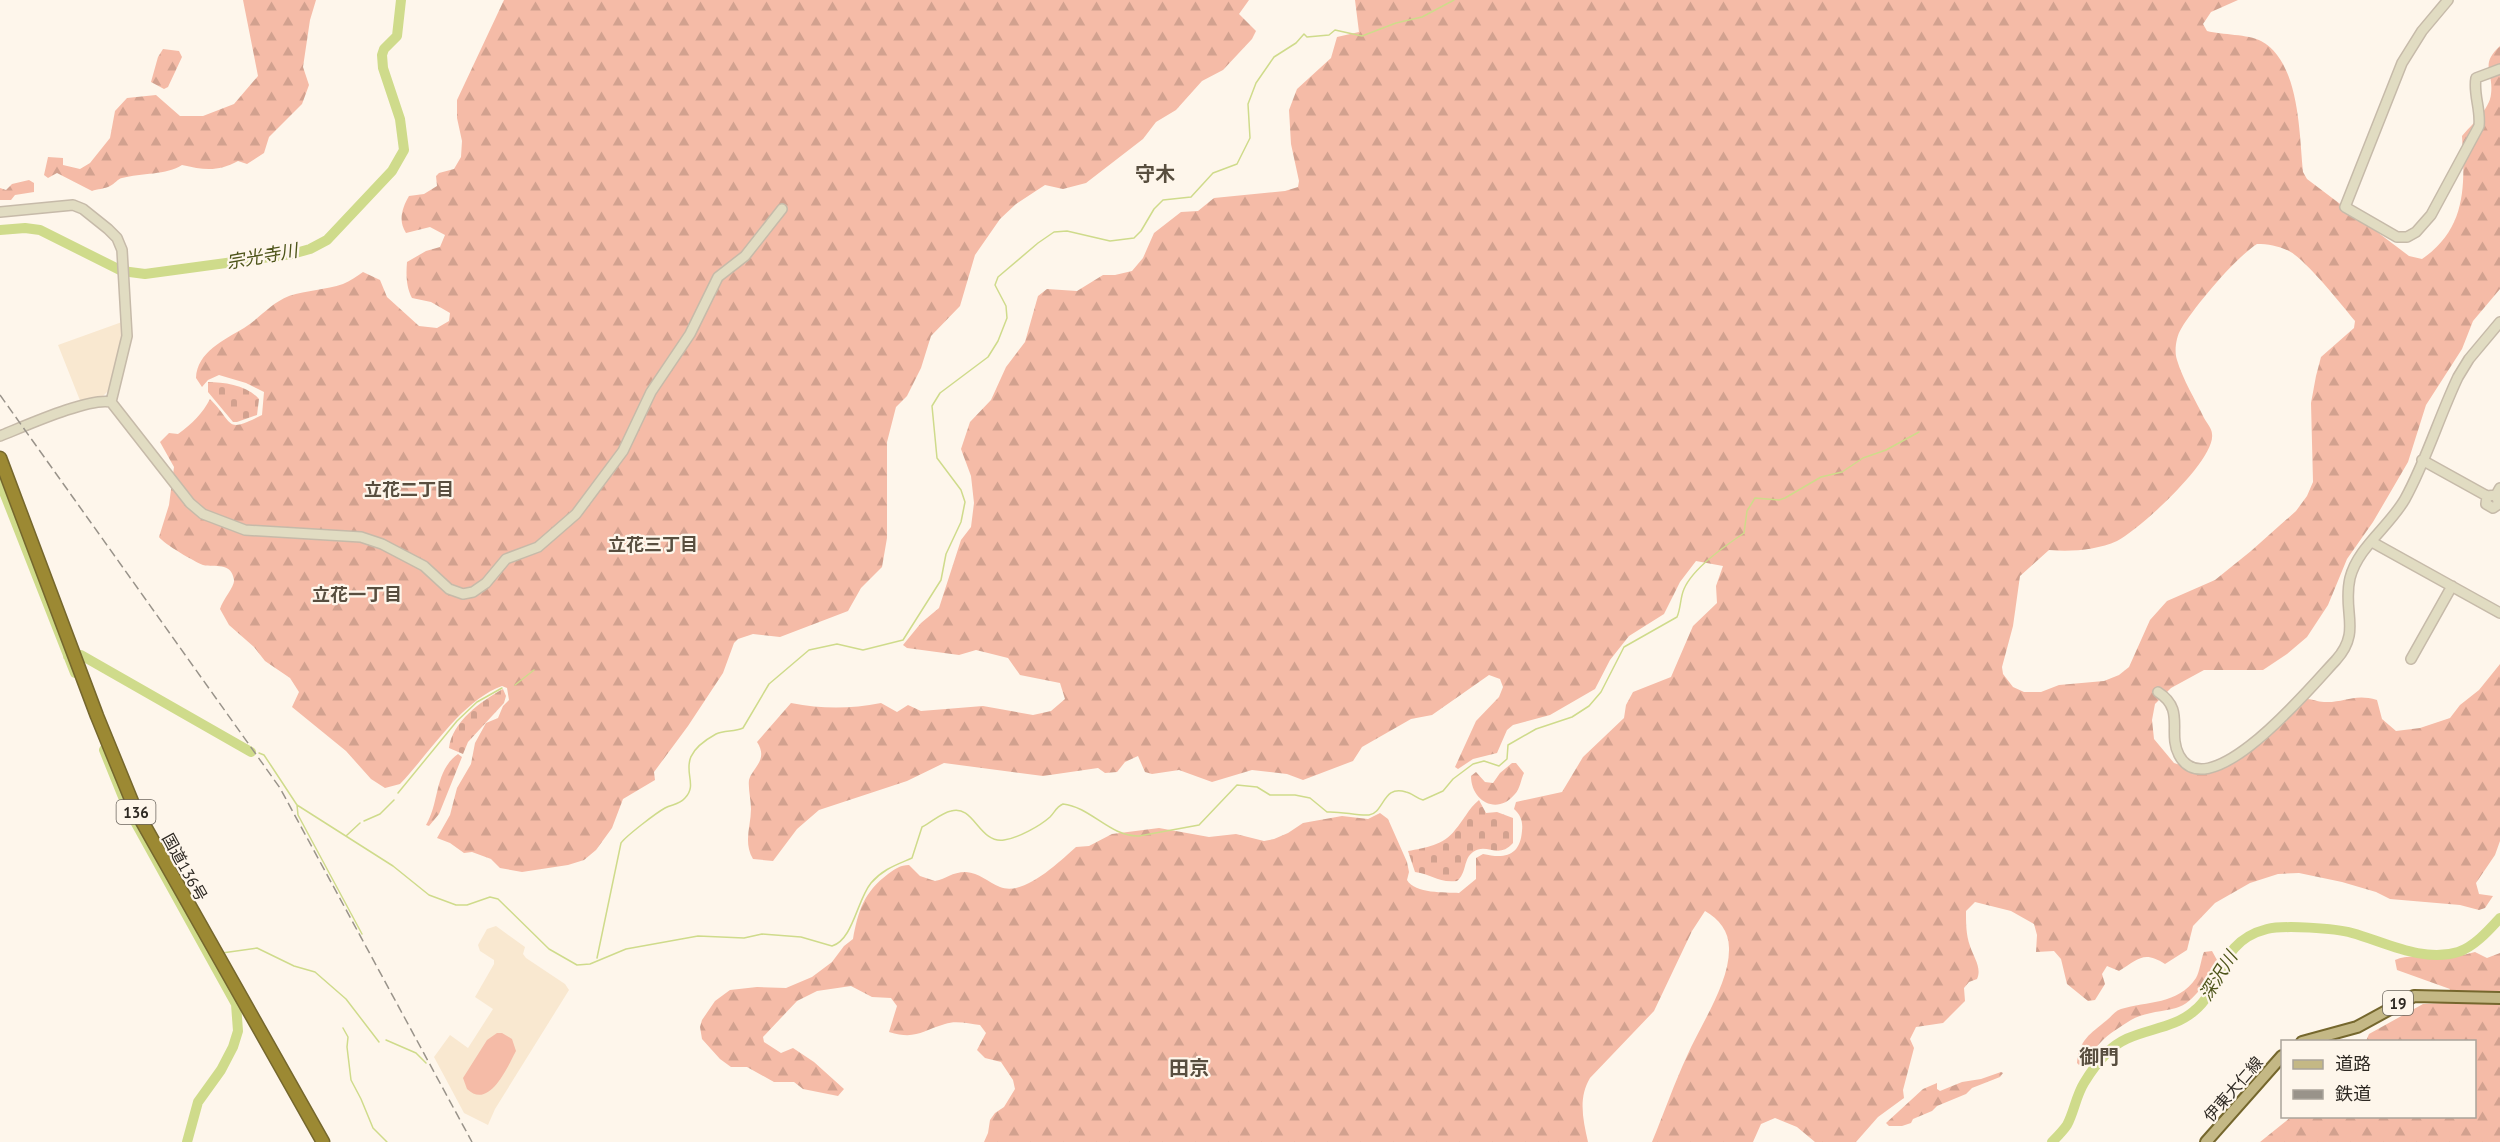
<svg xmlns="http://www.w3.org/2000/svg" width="2500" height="1142" viewBox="0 0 2500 1142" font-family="'PT Sans','Noto Sans JP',sans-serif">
  <defs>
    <pattern id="forest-firs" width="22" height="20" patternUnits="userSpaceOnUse" patternTransform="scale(1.5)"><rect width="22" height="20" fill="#f5bba7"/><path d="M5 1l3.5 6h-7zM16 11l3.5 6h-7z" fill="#d2a18f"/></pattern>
    <pattern id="cemetery-stones" width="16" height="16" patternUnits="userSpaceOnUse" patternTransform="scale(1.5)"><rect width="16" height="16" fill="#f5bba7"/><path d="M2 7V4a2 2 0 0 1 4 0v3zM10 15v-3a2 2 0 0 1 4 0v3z" fill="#d2a18f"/></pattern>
  </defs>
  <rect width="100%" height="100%" fill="#fef6eb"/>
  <path fill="#f9e8d0" d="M122 322 119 361 113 386 103 396 81 403 58 345Z
    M496 926 525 947 523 954 526 958 565 984 569 990 495 1109 488 1125 464 1113 434 1057 450 1035 468 1048 493 1009 475 997 494 964V960L480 951 478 945 487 929Z"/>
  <path fill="url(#forest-firs)" fill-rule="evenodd" d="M243 0H316L310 20 303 67 309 85 302 104 269 137 264 153 247 164 238 161C218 172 204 170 182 165 167 175 141 173 122 178 117 179 115 184 110 186 105 189 97 189 92 191L57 173 48 178 44 175 48 157 63 158V165L80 169 90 163 110 138 115 111 127 98 156 95 180 116H203L234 104 258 76Z
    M504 0H1249L1239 14 1256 31 1252 39 1223 70 1202 81 1176 110 1156 122 1143 139 1086 183 1063 189 1045 185 1016 204 1000 219 975 255 960 306 931 336 921 368 907 396 896 407 887 442V538L882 567 861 588 848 611 780 637 753 634 738 639 734 643 723 673 688 726 654 772 655 780 623 799 612 828 596 850 584 860 568 865 522 872 500 868 491 859 472 852 464 853 450 843 437 838 450 815 457 788 471 764 475 743 486 723 498 718 503 706 509 700 507 688 502 686C461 701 430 753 400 784L385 788 371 779 346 751 292 707 299 692 290 678 265 661 254 647 229 625 220 609C223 599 235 586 234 580 231 561 215 568 203 565 195 562 164 544 159 537L169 505 174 467 160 442 169 433 178 434C192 424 203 413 210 399 235 424 224 434 262 415L264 392 246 383 219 375 208 380 202 387 196 378C197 352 224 340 244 328 260 318 271 303 289 296 307 290 326 290 343 284 350 281 357 276 363 272L380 280 387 297 419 326 437 328 449 321 450 313 431 302 412 298C406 287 406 274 407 262L426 251 440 247 445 235 430 227 406 233C398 221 402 208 409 196L424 194 437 186 436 176 439 173 454 169 461 157 462 141 457 118V100Z
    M1355 0H2238L2211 12 2203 24 2207 31C2222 35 2248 34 2261 41 2300 62 2299 133 2303 172L2307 179 2409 256 2422 259C2467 228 2465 185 2462 136 2471 125 2490 109 2491 94 2494 72 2479 65 2500 46V289L2473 321 2462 349 2426 405 2408 462 2373 522 2347 559 2328 605 2307 637 2287 654 2263 670H2204L2171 688 2155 704 2152 720 2154 739 2174 763 2209 774 2239 755 2301 699C2311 698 2317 702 2324 702 2345 703 2354 693 2377 700L2382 719 2396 731 2420 728 2450 718 2460 705 2479 690 2500 664V841L2495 855 2476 883 2479 894 2493 896 2485 908 2479 910 2460 905 2390 899 2376 892 2342 882 2299 873 2278 874 2250 883 2215 903 2193 926 2187 950 2165 964C2144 950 2138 959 2119 971L2107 966 2102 974 2105 984 2095 1000 2088 1001 2067 984 2061 959 2054 951 2036 952 2037 935 2034 924 2011 911 1975 902 1966 911C1966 923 1966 935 1970 946 1974 958 1982 968 1977 979L1969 982 1964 988 1965 1001 1943 1023 1916 1027 1910 1039 1914 1048 1903 1090 1904 1098 1878 1117 1856 1142H1815L1797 1127 1775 1118 1761 1124 1753 1142H1652C1664 1113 1674 1084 1687 1056 1701 1024 1730 982 1729 948 1729 931 1719 919 1705 911L1692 931 1654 1011 1590 1078C1578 1098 1583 1120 1588 1142H984L988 1133 990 1120 995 1113 1004 1107 1015 1089 1013 1080 1001 1062 985 1058 977 1050 986 1033 980 1025C969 1024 956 1020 945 1024 921 1031 916 1040 889 1032L897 1006 891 998 872 997 851 986 817 991 797 1001 763 1037 764 1042 781 1053 793 1048 814 1062 844 1089 838 1096 803 1089 794 1082H774L747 1067H731L720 1059 702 1039 700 1027 702 1020 715 1001 730 990 757 987 786 988 812 977 832 962 844 946 853 939C858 911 864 892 888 874 895 869 900 865 909 865L920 876 935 881C947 879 951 872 966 872 979 873 988 882 1000 887 1024 897 1060 861 1076 847L1089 846 1112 834 1159 828 1209 837 1236 834 1264 841 1274 839 1288 833 1303 823 1342 816 1368 819 1380 813 1388 819 1407 862 1409 872 1407 880C1415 894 1445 892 1459 893L1476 879V858L1483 854C1505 859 1520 856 1522 831 1523 822 1521 815 1514 809L1516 802 1562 792 1583 757 1624 718 1626 705 1633 692 1671 677 1693 626 1717 603 1716 586 1723 566 1696 561 1680 582 1664 614 1629 636 1610 660 1595 689 1550 715 1513 725 1507 730 1497 753 1473 759 1458 769 1455 767 1476 721 1499 697 1503 687 1500 679 1489 675 1432 715 1411 719 1362 747 1353 761 1303 780 1287 774 1252 770 1212 782 1179 770 1152 774 1145 772 1138 756 1125 762 1117 772 1105 773 1098 768 1043 776 944 763 907 781 819 810 797 829 773 861 753 859C743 842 751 826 751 809 751 800 748 789 749 780 752 768 769 760 757 742L791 703C822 709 850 709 881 703L897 712 908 705 921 711 983 706 1033 715 1051 711 1065 699 1060 683 1020 675 1008 658 976 650 959 655 907 648 903 645 921 623 939 608 961 540 971 527 974 503 971 476 961 449 970 422 991 400 1006 367 1025 342 1038 296 1047 289 1077 291 1103 275H1115L1132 271 1143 258 1154 233 1181 212 1198 211 1214 198 1285 191 1298 187 1299 181 1291 144 1289 110 1297 89 1331 58 1337 37 1359 32ZM2257 244C2268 244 2279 246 2289 251 2306 260 2342 305 2355 321L2354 328 2321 357 2316 376 2311 403 2313 482 2307 496 2296 511 2251 551 2215 580 2167 601 2150 620 2129 667 2119 675 2104 681 2059 685 2041 692H2024L2013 687 2003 674 2002 667 2013 626 2020 576 2049 550C2071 552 2097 550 2117 541 2139 530 2216 460 2212 434 2212 429 2207 423 2204 418 2195 399 2183 380 2177 360 2174 352 2176 337 2181 329 2194 307 2235 258 2257 244Z
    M163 49 179 51 182 57 168 87 164 89 151 82 158 57Z
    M29 180 34 183V192L15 195 11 200H0V188L6 190 12 184Z
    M458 754 462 757 439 814 429 826 426 825C440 802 434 771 458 754Z
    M1512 763H1516L1524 773C1521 779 1520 789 1515 794 1497 816 1471 801 1471 776L1476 772 1485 782 1493 783 1500 773Z
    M2212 951 2217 960C2209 977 2195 1003 2176 1008 2161 1012 2145 1012 2131 1020 2122 1026 2108 1034 2101 1042 2093 1050 2088 1058 2079 1065L2077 1063C2079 1040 2090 1034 2107 1020 2112 1016 2115 1011 2121 1009 2147 1001 2178 1005 2196 978 2200 971 2201 959 2204 952Z
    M2475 952 2487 958 2500 953V1142H2260L2291 1117 2474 1116V1042L2366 1041 2369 1034 2423 1004 2444 1003 2450 989 2397 970 2395 960C2411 953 2429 959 2447 958 2456 957 2466 954 2475 952Z
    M2001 1072 2003 1073 2000 1077 1972 1088 1966 1094 1937 1106 1932 1111 1913 1119 1911 1123 1902 1126H1889L1886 1123 1923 1089 1937 1083V1089L1940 1091 1962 1082 1981 1079Z"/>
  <path fill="url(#cemetery-stones)" d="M208 382C225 382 248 386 259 399L257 415 237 422H233L208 392Z
    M503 689 506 696 504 703 468 742 463 754 449 748C452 722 481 701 503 689Z
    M1479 800 1486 813 1497 812 1513 818V843C1498 860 1487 842 1473 852 1463 859 1467 873 1457 881 1437 883 1432 874 1415 872L1408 851C1425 848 1444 845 1455 830 1464 820 1468 809 1479 800Z"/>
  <path fill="#f5bba7" d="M497 1033H502L512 1039 516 1051C507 1068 489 1110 467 1089L463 1078 487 1040Z"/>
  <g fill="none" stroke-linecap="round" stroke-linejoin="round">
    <path stroke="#cfdb8b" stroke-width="1.5" d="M515 685 534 670
      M259 753 264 755 272 767 297 805 393 866 429 895 456 905H467L490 897 498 899 549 949 577 965 590 964 626 949 698 936 744 938 762 934 801 937 832 946C853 940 857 900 871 883 883 869 896 865 912 858L922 827C932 822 941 813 951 811 974 804 979 844 1004 840 1018 838 1040 826 1050 817 1055 812 1056 807 1063 804 1091 807 1110 837 1139 836L1199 825 1237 785 1257 787 1270 795H1295L1310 798 1327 812C1341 811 1357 816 1369 815 1384 813 1383 784 1406 792 1412 793 1416 798 1423 800L1443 791 1453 779 1473 764 1484 761 1499 766 1507 759 1508 745 1536 729 1572 717 1589 706 1601 692 1624 647 1677 617C1681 608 1680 598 1684 589 1693 568 1725 546 1744 533L1747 511 1755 498 1779 500 1785 498 1821 477 1842 472 1863 458 1886 450 1919 432
      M398 793 457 721 477 702 502 688
      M297 805 298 815 362 934
      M364 821 380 814 394 800
      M346 836 360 823
      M222 953 257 948 294 966 315 972 346 999 379 1042
      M597 958 621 843C626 836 656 813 665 808 672 804 679 805 685 798 703 780 667 761 716 734 725 730 734 732 743 728L769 684 809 650 837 644 863 650 903 640 941 580 946 554 961 522 965 502 961 490 937 458 932 406 940 393 988 357 998 341 1007 318 1006 306 995 285 998 277 1038 243 1054 232 1067 231 1110 241 1134 238 1141 231 1154 209 1163 200 1191 197 1213 173 1237 164 1250 138 1248 104 1256 83 1274 57 1296 43 1304 34 1307 37 1329 35 1335 30 1362 36 1396 23 1422 17 1454 0
      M343 1028 348 1037 347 1047 351 1080 361 1099 373 1128 387 1142
      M386 1040 416 1053 426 1063"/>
    <path stroke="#cfdb8b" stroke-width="10" d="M0 230 25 228 40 230 122 271 145 274 292 254 310 249 327 240 392 171 404 150 400 119 383 68 382 55 384 49 397 36 401 0
      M0 482 75 673
      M68 656 81 655 251 752
      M104 750 127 807 236 1004 238 1031 233 1047 221 1070 198 1102 187 1142
      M2052 1142C2057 1137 2063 1131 2067 1125 2074 1112 2076 1096 2084 1083 2090 1073 2098 1062 2106 1054 2128 1028 2169 1033 2194 1011 2225 986 2216 942 2267 929 2284 925 2335 928 2352 933 2385 942 2423 963 2458 952 2474 947 2489 930 2500 918"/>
    <g stroke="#c6baa9" stroke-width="12">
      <path id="secondary" d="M2448 0 2422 31 2402 63 2345 207 2397 237H2407L2416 232 2431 215 2479 126C2481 109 2473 94 2476 78L2500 69
        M0 212 73 205 83 209 108 229 117 238 122 250 127 336 111 402
        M0 436C23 427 89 397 111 402L190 503 203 514 245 530 361 537 382 544 424 566 449 589 463 594 473 592 486 583 506 559 538 547 576 514 623 451 651 392 690 334 718 277 745 256 782 209
        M2422 460 2487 496 2496 495 2500 488
        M2487 496 2486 504 2493 508 2499 504 2496 495
        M2372 542 2500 613
        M2411 659 2452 586
        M2158 692C2186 710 2167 732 2179 755 2209 811 2314 683 2336 660 2362 631 2342 612 2350 578 2358 547 2389 527 2405 499 2426 461 2439 417 2458 377L2469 359 2500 322"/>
    </g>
    <g stroke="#75672d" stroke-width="14">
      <path id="primary" d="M2302 1042 2357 1027 2414 996 2500 998
        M2206 1142 2282 1056"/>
    </g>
    <g stroke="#75672d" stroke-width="15">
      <path id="highway" d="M0 458 97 716 135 809 323 1142"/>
    </g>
    <use href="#secondary" stroke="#e1dcc2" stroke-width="9"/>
    <use href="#primary" stroke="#c4b885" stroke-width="10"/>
    <use href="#highway" stroke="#9c8933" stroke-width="12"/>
    <path stroke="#99938a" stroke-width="1.5" stroke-dasharray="9 4.5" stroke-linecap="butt" d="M0 395 280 788 472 1142"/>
  </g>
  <g text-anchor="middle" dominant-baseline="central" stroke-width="4.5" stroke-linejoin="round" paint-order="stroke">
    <g fill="#fef6eb" stroke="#6c665e" stroke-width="1.5">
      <rect x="116.5" y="800" width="39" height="24" rx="4.5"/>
      <rect x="2383" y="991" width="30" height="24" rx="4.5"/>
    </g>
    <g font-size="15" font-weight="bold" fill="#2d2822">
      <text x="136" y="812">136</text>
      <text x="2398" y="1003">19</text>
    </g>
    <g font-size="16" fill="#2d2822" stroke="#fef6eb">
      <text transform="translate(185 867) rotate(61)">国道136号</text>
      <text transform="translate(2233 1089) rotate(-49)">伊東大仁線</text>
    </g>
    <g font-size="18" font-style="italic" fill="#4d5419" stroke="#fef6eb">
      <text transform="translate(262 256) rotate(-10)">宗光寺川</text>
      <text transform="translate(2218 976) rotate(-58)">深沢川</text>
    </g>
    <g font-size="18" font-weight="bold" fill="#584e3f" stroke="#fef6eb">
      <text x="409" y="489">立花二丁目</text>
      <text x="653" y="544">立花三丁目</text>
      <text x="357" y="594">立花一丁目</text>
    </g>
    <g font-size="20" font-weight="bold" fill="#584e3f" stroke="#fef6eb">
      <text x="1155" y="174">守木</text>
      <text x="2099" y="1057">御門</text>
      <text x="1189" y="1068">田京</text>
    </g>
  </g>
  <rect x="2281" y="1040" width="195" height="78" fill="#fef6eb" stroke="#aaa49b" stroke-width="1.5"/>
  <rect x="2293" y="1060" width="30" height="9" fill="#c4b885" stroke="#aaa49b" stroke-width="1.5"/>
  <text x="2335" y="1070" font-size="18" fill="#2d2822">道路</text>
  <rect x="2293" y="1090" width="30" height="9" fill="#99938a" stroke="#aaa49b" stroke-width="1.5"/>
  <text x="2335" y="1100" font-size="18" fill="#2d2822">鉄道</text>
</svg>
